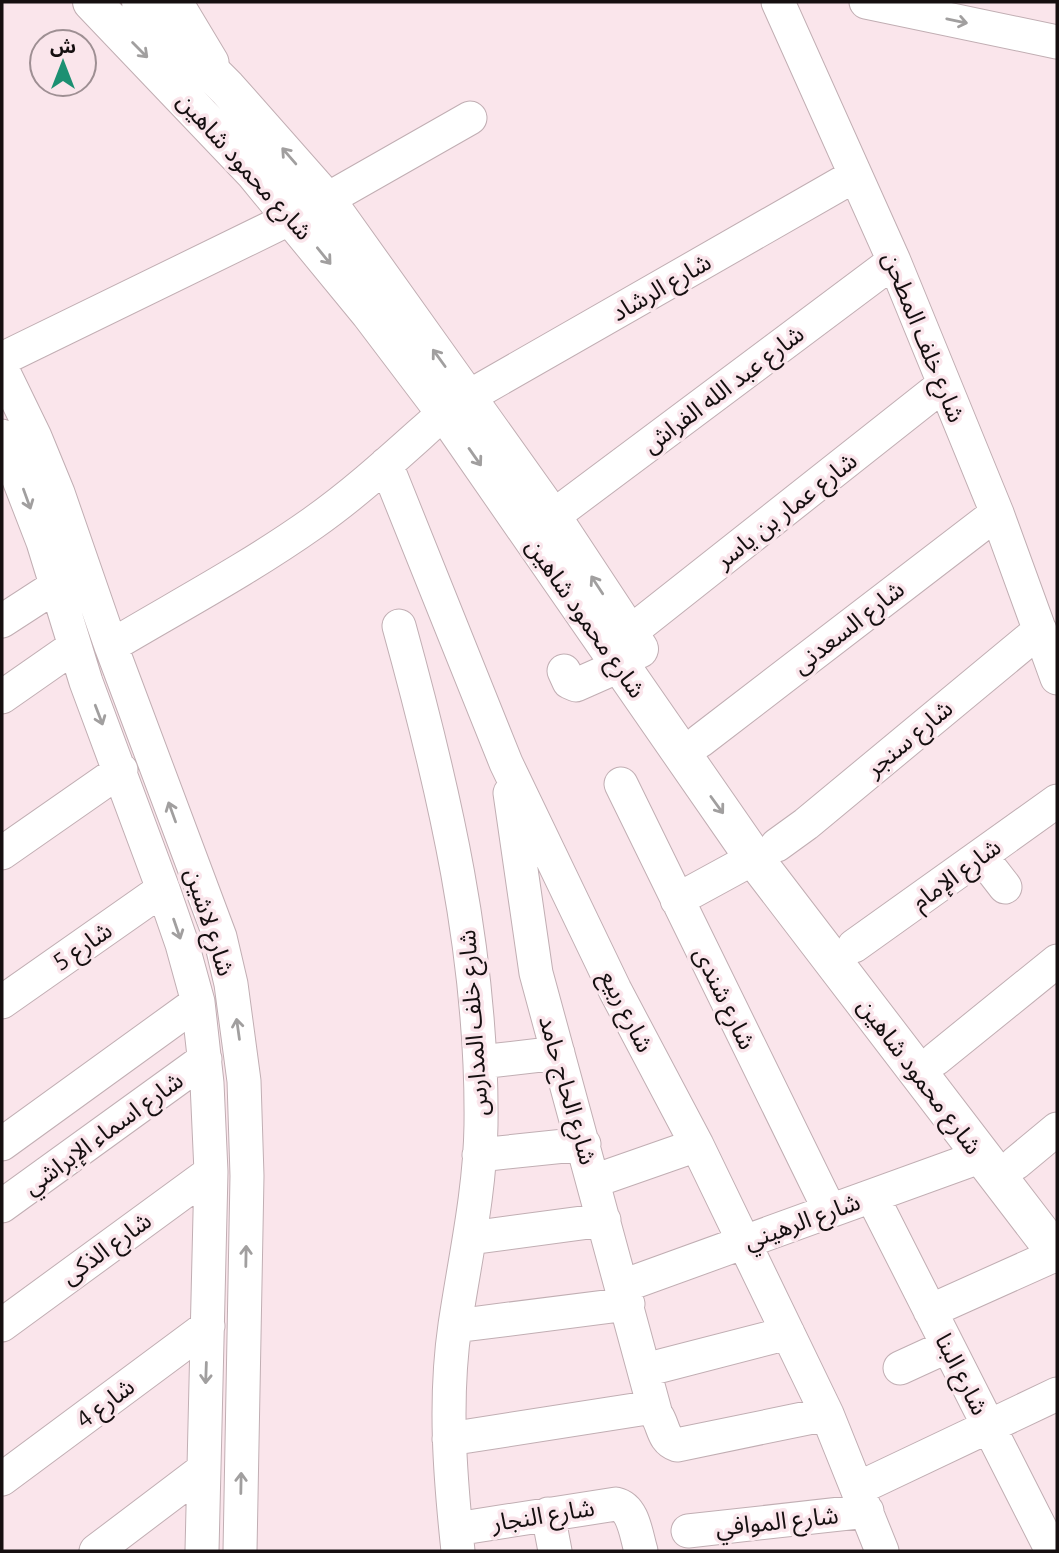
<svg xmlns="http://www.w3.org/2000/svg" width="1059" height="1553" viewBox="0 0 1059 1553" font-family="Ubuntu,'Noto Sans Arabic',sans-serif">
  <rect width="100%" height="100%" fill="#fae5eb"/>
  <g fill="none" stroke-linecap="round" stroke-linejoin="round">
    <g stroke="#c1aeb3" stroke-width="35">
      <path id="minor" d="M176 2 212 62
        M778 2 894 261 997 513 1057 678
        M866 2 1057 42
        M326 200 470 118
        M2 359 293 217
        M2 369 35 437 58 493 111 646 220 937 231 984 244 1081 247 1176 240 1551
        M468 397 854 176
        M2 436 43 542 86 682 163 889 182 944 198 1002 207 1083 211 1172 202 1551
        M386 464 506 763 615 990 697 1145 827 1414 882 1551
        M552 517 894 261
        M2 621 56 586
        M399 626C444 789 483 955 481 1125 480 1193 465 1258 455 1325 444 1400 450 1476 458 1551
        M628 634 943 385
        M111 646C178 606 248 569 313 523 360 490 402 450 445 412
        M564 671 569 682 576 685 619 666
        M2 697 75 646
        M700 741 997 513
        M621 784 830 1211
        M510 793 536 973 655 1411
        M777 845 806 824 1040 630
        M2 853 121 770
        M981 856 1005 887
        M677 900 754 858
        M854 946 1057 801
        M2 1002 163 889
        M936 1059 1057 961
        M480 1062 558 1053
        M2 1144 198 1002
        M479 1155 584 1144
        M1016 1163 1057 1129
        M594 1181 697 1145
        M872 1196 1052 1551
        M2 1206 205 1059
        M470 1238 604 1220
        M623 1286 982 1156
        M930 1311 1057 1254
        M2 1325 211 1172
        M455 1326 628 1304
        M900 1368 948 1346
        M645 1370 788 1333
        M449 1439 647 1408C666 1415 658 1439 677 1445L827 1414
        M2 1479 208 1326
        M859 1488 1057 1394
        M548 1514 555 1551
        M456 1529 616 1504C634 1508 636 1535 641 1551
        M688 1531 867 1511
        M96 1551 203 1470"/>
    </g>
    <g stroke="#c1aeb3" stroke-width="40">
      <path id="major" d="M92 2 255 173 370 313 445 412 754 858 1057 1254
        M141 2 227 88 326 200 552 517 639 649"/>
    </g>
    <use href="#minor" stroke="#fff" stroke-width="33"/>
    <use href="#major" stroke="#fff" stroke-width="38"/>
  </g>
  <defs><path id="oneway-shaft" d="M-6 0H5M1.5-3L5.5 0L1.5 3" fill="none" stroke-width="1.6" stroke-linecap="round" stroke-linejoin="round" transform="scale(1.75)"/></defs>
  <g stroke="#a19f9f">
    <use href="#oneway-shaft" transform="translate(957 21) rotate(12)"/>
    <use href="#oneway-shaft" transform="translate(140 50) rotate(45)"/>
    <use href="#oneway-shaft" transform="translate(289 156) rotate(-131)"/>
    <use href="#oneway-shaft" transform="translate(324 256) rotate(51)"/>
    <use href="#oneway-shaft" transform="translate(439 358) rotate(-126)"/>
    <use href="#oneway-shaft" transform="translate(475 457) rotate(55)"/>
    <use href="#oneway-shaft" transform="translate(27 499) rotate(70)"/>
    <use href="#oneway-shaft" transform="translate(597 585) rotate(-123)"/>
    <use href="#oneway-shaft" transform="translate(99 715) rotate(69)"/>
    <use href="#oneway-shaft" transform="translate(717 805) rotate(54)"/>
    <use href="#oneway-shaft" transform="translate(172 812) rotate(-110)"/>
    <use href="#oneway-shaft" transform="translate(177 929) rotate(71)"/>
    <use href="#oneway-shaft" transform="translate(238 1029) rotate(-98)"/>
    <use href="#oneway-shaft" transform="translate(246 1256) rotate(-89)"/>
    <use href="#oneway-shaft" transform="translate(206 1373) rotate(92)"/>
    <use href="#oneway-shaft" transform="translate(241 1483) rotate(-89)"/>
  </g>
  <g text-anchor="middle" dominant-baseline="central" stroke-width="7" stroke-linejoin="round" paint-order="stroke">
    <g font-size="24" fill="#150f10" stroke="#fae5eb">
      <text transform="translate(245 166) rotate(48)">شارع محمود شاهين</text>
      <text transform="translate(661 287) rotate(-30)">شارع الرشاد</text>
      <text transform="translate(924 337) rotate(68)">شارع خلف المطحن</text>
      <text transform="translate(723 389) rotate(-37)">شارع عبد الله الفراش</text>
      <text transform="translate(786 510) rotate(-38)">شارع عمار بن ياسر</text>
      <text transform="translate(586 618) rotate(55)">شارع محمود شاهين</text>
      <text transform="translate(848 627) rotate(-38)">شارع السعدنى</text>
      <text transform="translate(909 738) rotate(-40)">شارع سنجر</text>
      <text transform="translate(956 874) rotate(-36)">شارع الإمام</text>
      <text transform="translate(210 922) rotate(72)">شارع لاشين</text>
      <text transform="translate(82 946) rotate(-35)">شارع 5</text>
      <text transform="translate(725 998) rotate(64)">شارع شندى</text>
      <text transform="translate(627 1011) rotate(63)">شارع ربيع</text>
      <text transform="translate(473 1023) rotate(-94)">شارع خلف المدارس</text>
      <text transform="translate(920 1076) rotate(53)">شارع محمود شاهين</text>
      <text transform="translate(568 1090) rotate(74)">شارع الحاج حامد</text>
      <text transform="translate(103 1133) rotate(-36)">شارع اسماء الإبراشي</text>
      <text transform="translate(802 1221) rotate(-20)">شارع الرهيني</text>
      <text transform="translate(106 1248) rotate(-36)">شارع الذكى</text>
      <text transform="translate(962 1374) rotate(63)">شارع البنا</text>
      <text transform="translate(105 1403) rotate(-37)">شارع 4</text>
      <text transform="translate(543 1515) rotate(-9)">شارع النجار</text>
      <text transform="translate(777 1521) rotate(-6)">شارع الموافي</text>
    </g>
  </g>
  <rect width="1059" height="1553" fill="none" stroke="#150f10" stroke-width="7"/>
  <g transform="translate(63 63)"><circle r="33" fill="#fae5eb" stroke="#9e8f93" stroke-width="2"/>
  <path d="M0-5L12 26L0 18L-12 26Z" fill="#1c9072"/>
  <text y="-10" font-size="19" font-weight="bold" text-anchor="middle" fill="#150f10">ش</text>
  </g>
</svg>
